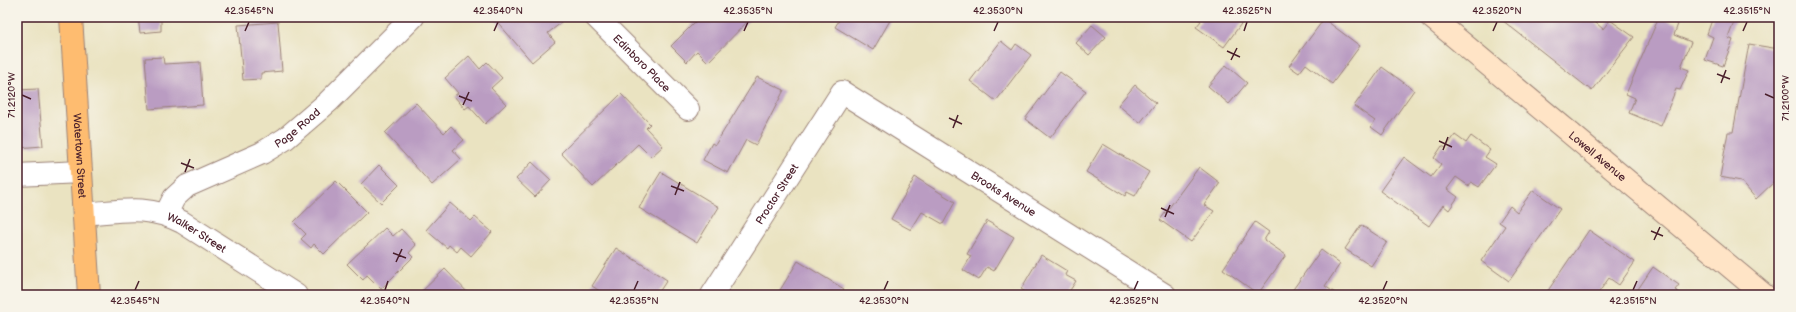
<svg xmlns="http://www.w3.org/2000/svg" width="1796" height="312" viewBox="0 0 1796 312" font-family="'Balsamiq Sans',sans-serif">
  <rect width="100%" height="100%" fill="#f7f3e8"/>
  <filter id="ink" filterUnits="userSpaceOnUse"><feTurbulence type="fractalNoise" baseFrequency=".025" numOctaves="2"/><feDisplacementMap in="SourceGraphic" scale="8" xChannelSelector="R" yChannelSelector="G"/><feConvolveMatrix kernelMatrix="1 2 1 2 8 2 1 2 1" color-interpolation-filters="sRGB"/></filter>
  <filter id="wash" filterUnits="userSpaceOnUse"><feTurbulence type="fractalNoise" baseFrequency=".012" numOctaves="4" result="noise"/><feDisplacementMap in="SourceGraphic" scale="16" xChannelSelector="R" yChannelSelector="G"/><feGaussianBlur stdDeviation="0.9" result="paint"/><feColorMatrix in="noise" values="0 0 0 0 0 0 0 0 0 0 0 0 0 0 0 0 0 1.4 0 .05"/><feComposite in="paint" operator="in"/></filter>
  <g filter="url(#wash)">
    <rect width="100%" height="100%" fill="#eae3c1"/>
    <g id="blocks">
      <path fill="#ba9cc2" d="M138 17H179V18L161 19V31L140 33Z
        M309 17H328V19L309 21Z
        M493 17H556L561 23 548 33 555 42 532 62Z
        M700 17H748L750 19 708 62 697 51 687 62 671 46Z
        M841 17H892L873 50 835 27Z
        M1195 17H1246L1224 47 1196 27 1201 21Z
        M1504 17H1589L1603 29 1610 20 1634 37 1592 91 1502 20Z
        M1659 17 1678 24 1674 35 1691 42 1681 67 1689 70 1680 90 1676 89 1661 126 1629 113 1635 98 1626 94Z
        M1713 17H1736L1728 38 1733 40 1723 66 1705 60 1713 37 1707 34Z
        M1324 19 1360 46 1332 84 1306 64 1299 73 1289 66Z
        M278 22 282 71 261 73V79L243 80 238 25Z
        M1092 25 1106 37 1089 55 1076 43Z
        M1001 41 1012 50 1016 44 1031 55 996 101 970 81Z
        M1749 44 1779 49V100L1777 109H1779V154L1774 182 1756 199 1741 181 1720 177 1728 132H1733Z
        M469 56 480 69 487 62 502 78 491 88 506 104 485 124 469 106 465 109 454 96 458 93 445 78Z
        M163 57 164 64 200 62 203 105 149 109 145 58Z
        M1226 65 1247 83 1229 104 1208 86Z
        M1382 67 1414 90 1382 135 1371 127 1375 121 1354 106Z
        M1060 72 1086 91 1050 138 1025 119Z
        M757 77 784 90 756 145 746 140 728 173 703 160 712 143 715 145Z
        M1135 85 1156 103 1140 123 1118 105Z
        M38 89 43 146 17 148V90Z
        M621 94 650 124 646 128 663 146 651 157 638 144 593 187 561 153Z
        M416 103 444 133 451 126 464 140 453 150 461 159 432 185 385 133Z
        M1455 135 1466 143 1471 136 1490 150 1485 157 1496 164 1479 187 1471 182 1469 186 1456 177 1447 189 1458 197 1449 210 1443 205 1429 226 1380 191 1404 157 1431 177 1441 164 1434 158 1442 146 1446 148Z
        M1103 144 1149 172 1135 196 1127 192 1125 196 1086 172Z
        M532 162 551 180 535 197 516 179Z
        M379 165 399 185 381 203 361 184Z
        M1199 167 1220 183 1204 205 1214 211 1191 242 1160 220Z
        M661 172 719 207 697 243 639 208Z
        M915 177 955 202 943 224 922 212 911 230 891 219Z
        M336 181 367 212 324 254 314 244 311 248 301 239 306 234 294 222Z
        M1533 190 1560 209 1509 281 1481 261 1505 226 1499 222 1510 206 1517 212Z
        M450 203 471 221 475 217 492 232 471 256 461 247 457 252 449 245 447 248 426 230Z
        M987 221 1014 237 994 271 987 267 979 280 963 270 971 256 967 254Z
        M1255 222 1269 232 1264 240 1286 255 1258 294 1223 269Z
        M1361 225 1387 242 1371 266 1345 249Z
        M385 228 393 236 401 229 416 245 409 253 413 257 381 289 367 275 363 280 347 264Z
        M1589 230 1635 262 1619 285 1609 278 1597 295H1545Z
        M616 248 667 280 657 295H606L592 286Z
        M1321 250 1340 264 1325 286 1335 293 1334 295H1289Z
        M1041 255 1067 271 1065 275 1076 281 1067 295H1058L1051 291 1049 295H1022L1024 291 1021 289Z
        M798 261 844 289 840 295H777Z
        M1653 267 1679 285 1675 290 1683 295H1634Z
        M445 269 470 295H418Z"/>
    </g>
  </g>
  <g filter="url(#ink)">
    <use href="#blocks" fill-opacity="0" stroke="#9a8176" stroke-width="1"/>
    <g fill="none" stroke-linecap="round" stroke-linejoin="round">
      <g stroke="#9a8176" stroke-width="24">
        <g id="street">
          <path id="s1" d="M596 17 688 109"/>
          <path d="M17 175 81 172"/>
          <path id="s2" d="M84 214C121 211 147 204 182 222L296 295"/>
          <path id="s3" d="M166 214 174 198 187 186 262 153 285 139 328 102 413 17"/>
          <path id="s4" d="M712 295 842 92 1165 295"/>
        </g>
      </g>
      <g stroke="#9a8176" stroke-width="24">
        <g id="secondary">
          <path id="s5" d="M1431 17 1764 295"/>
        </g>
      </g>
      <g stroke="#9a8176" stroke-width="24">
        <g id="primary">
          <path id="s6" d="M71 17 89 295"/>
        </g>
      </g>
      <use href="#street" stroke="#fff" stroke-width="22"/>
      <use href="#secondary" stroke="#ffe4c6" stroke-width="22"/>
      <use href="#primary" stroke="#febc70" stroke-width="22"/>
    </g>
  </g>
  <path fill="none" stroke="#4a1f2b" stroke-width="1.5" d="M245 31 249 22M494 31 498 22M744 31 748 22M994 31 998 22M1244 31 1247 22M1493 31 1497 22M1743 31 1747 22M1227 51 1240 57M1231 60 1237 48M1717 74 1730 79M1721 83 1726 70M1765 94 1774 98M22 95 31 99M459 96 472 101M463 105 469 92M949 118 962 124M953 128 958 115M1439 141 1452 147M1443 150 1448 137M181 163 194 168M185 172 190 159M671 186 684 191M675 195 680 182M1161 208 1174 214M1165 217 1170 205M1651 231 1663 236M1654 240 1660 227M393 253 406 258M396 262 402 249M135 290 139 281M385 290 388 281M634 290 638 281M884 290 888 281M1134 290 1138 281M1383 290 1387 281M1633 290 1637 281"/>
  <g text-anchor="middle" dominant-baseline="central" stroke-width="3" stroke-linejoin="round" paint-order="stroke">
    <g font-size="11" fill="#4a1f2b" stroke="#f7f3e8">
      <text stroke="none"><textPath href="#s1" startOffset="65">Edinboro Place</textPath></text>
      <text stroke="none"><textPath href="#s3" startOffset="161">Page Road</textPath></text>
      <text stroke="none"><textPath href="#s6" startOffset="139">Watertown Street</textPath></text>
      <text stroke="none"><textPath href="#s5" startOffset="217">Lowell Avenue</textPath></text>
      <text stroke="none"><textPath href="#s4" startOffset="120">Proctor Street</textPath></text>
      <text stroke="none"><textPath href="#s4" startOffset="432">Brooks Avenue</textPath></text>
      <text stroke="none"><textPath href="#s2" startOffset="118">Walker Street</textPath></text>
    </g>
  </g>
  <rect width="1796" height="312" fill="none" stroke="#f7f3e8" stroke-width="44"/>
  <rect x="22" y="22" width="1752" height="268" fill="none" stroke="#4a1f2b" stroke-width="1.5"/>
  <g font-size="10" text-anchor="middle" fill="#4a1f2b">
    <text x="249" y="14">42.3545°N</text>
    <text x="498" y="14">42.3540°N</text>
    <text x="748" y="14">42.3535°N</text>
    <text x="998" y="14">42.3530°N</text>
    <text x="1247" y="14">42.3525°N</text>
    <text x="1497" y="14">42.3520°N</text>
    <text x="1747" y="14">42.3515°N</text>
    <text transform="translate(11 95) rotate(-90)" y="4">71.2120°W</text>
    <text transform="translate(1785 98) rotate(-90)" y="4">71.2100°W</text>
    <text x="135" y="304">42.3545°N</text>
    <text x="385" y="304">42.3540°N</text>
    <text x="634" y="304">42.3535°N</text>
    <text x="884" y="304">42.3530°N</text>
    <text x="1134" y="304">42.3525°N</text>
    <text x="1383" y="304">42.3520°N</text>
    <text x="1633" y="304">42.3515°N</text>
  </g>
</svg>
